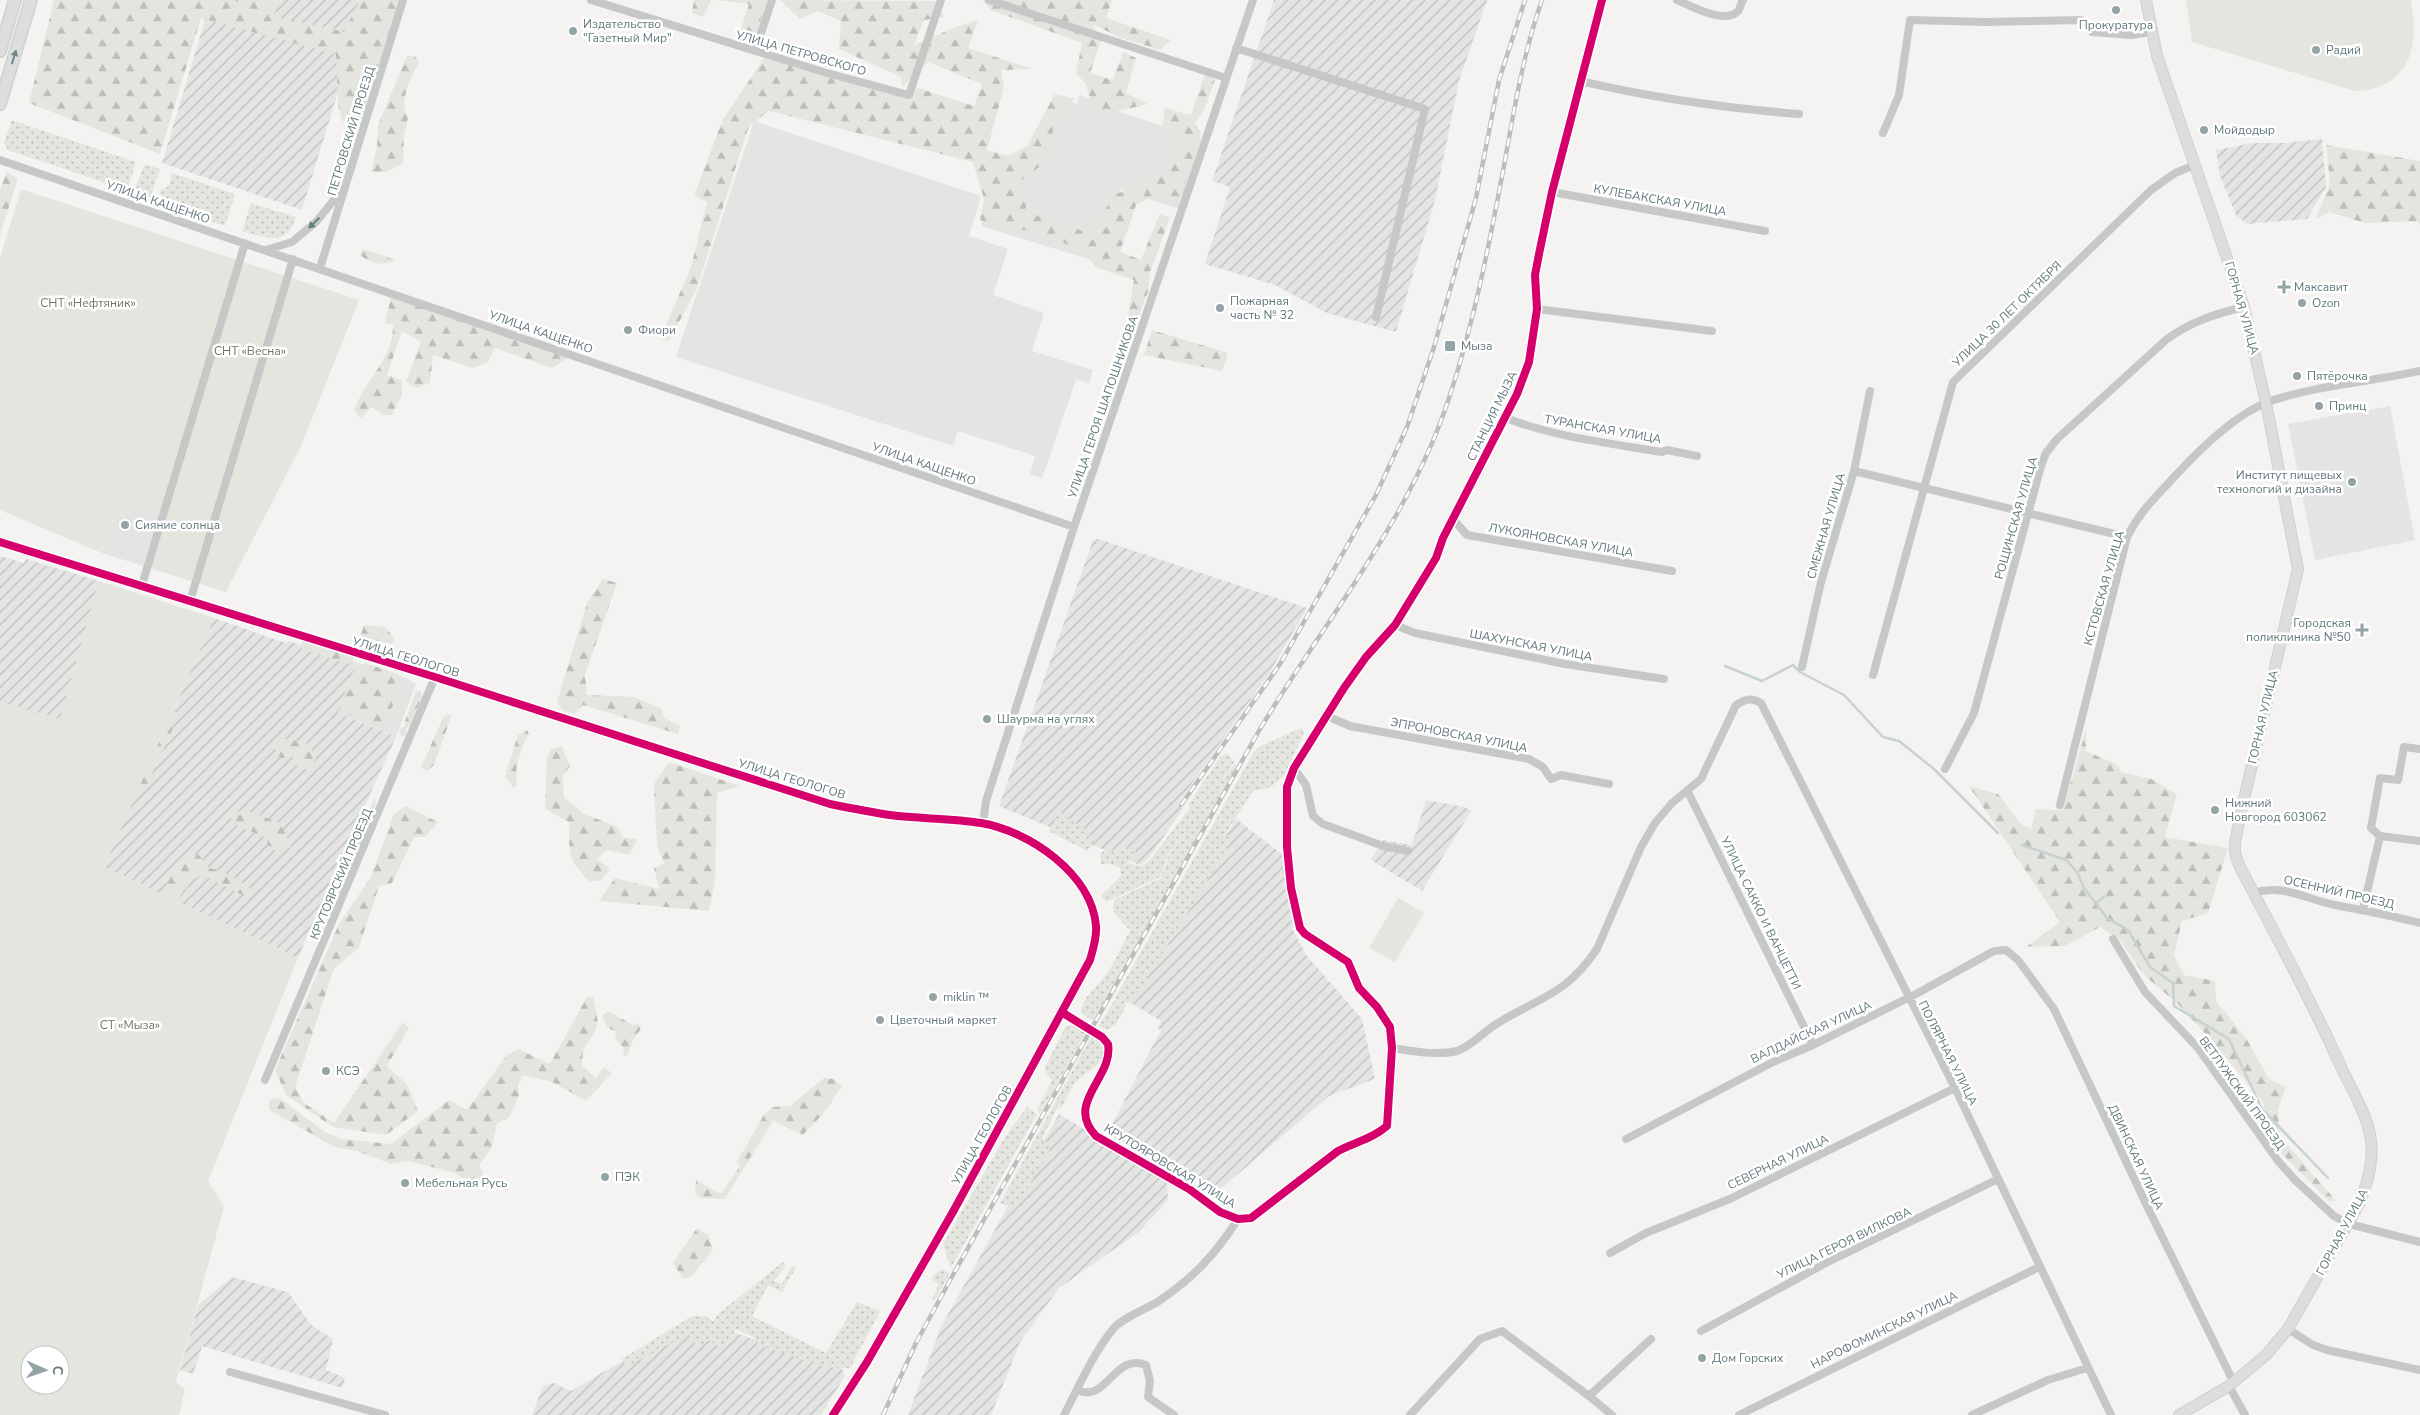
<svg xmlns="http://www.w3.org/2000/svg" width="2420" height="1415" viewBox="0 0 2420 1415" font-family="'Nunito Sans',sans-serif">
  <defs>
    <pattern id="industrial-furrows" width="10" height="10" patternUnits="userSpaceOnUse" patternTransform="scale(1.25)"><rect width="10" height="10" fill="#e4e5e3"/><path d="M-1 1l2-2M0 10L10 0M9 11l2-2" fill="none" stroke="#bcbebd"/></pattern>
    <pattern id="grass-dots" width="8" height="8" patternUnits="userSpaceOnUse" patternTransform="scale(1.25)"><rect width="8" height="8" fill="#e4e5df"/><path d="M2 2h.1M6 6h.1" fill="none" stroke="#bcbeba" stroke-width="1.8" stroke-linecap="round"/></pattern>
    <pattern id="forest-firs" width="22" height="20" patternUnits="userSpaceOnUse" patternTransform="scale(1.25)"><rect width="22" height="20" fill="#e4e5df"/><path d="M5 1l3.5 6h-7zM16 11l3.5 6h-7z" fill="#bcbeba"/></pattern>
  </defs>
  <rect width="100%" height="100%" fill="#f4f3f2"/>
  <path fill="#e4e5e3" d="M1080 95 1105 103 1110 109 1201 138 1179 209 1121 190 1098 262 981 226 996 176 1035 158 1053 96 1077 104Z
    M754 121 981 196 969 236 1008 249 993 295 1044 313 1032 351 1093 370 1089 383 1076 380 1042 478 1030 474 1035 456 958 431 953 446 676 357Z
    M2390 406 2415 540 2315 560 2288 424Z
    M119 503 160 516 143 566 102 553Z
    M359 663 406 678 416 684 396 737 338 713Z"/>
  <path fill="url(#industrial-furrows)" d="M199 0H378L341 82 302 210 162 163 208 10Z
    M1274 0H1487L1459 81 1435 200 1396 332 1327 313 1275 285 1205 264 1230 187 1212 181Z
    M2322 139 2326 187 2307 219 2247 224 2236 215 2220 176 2216 150 2252 143H2284Z
    M1098 539 1307 608 1270 672 1177 805 1183 809 1148 859 1140 865 999 806 1093 540Z
    M0 556 24 563 26 559 99 581 60 720 0 702Z
    M214 618 286 643 289 641 359 663 338 713 396 737 338 865 335 872 338 874 329 896 325 895 298 958 104 867Z
    M1426 800 1465 807 1471 811 1422 891 1371 860 1383 840 1412 845Z
    M1236 819 1282 854 1293 930 1307 956 1362 1019 1375 1079 1329 1096 1217 1192 1107 1134 1161 1030 1158 1028 1161 1021 1126 1000Z
    M1059 1114 1167 1179 1168 1200 1139 1232 1059 1288 1020 1342 991 1415H908L941 1327Z
    M232 1277 288 1292 311 1325 333 1339 326 1370 345 1378 342 1388 202 1346 193 1374 180 1370 198 1305Z
    M704 1322 750 1338 840 1364 845 1376 821 1415H532L543 1386 554 1383 571 1391 687 1323Z"/>
  <path fill="url(#grass-dots)" d="M12 120 136 162 127 190 8 150 4 143Z
    M145 164 160 169 150 198 133 193Z
    M172 173 235 194 225 226 156 204 161 190 169 186Z
    M251 203 296 217C286 248 266 237 242 231Z
    M1302 728 1304 734 1283 777 1271 787 1253 791 1226 833 1232 841 1133 1001 1123 1004 1126 1006 1115 1026 1106 1030 1099 1026 1115 999 1122 1004 1115 998 1254 752 1260 746Z
    M1228 753 1234 762 1217 787 1235 763 1236 767 1093 1021 1084 1015 1081 1010C1086 994 1092 992 1102 980 1113 967 1121 947 1130 931L1113 911 1114 900 1161 878 1169 855 1188 828 1168 855 1160 877 1106 902 1101 896 1121 876 1120 868 1111 864H1101L1100 855 1102 852 1123 848 1137 852 1128 863 1141 866 1150 860 1189 809V804L1220 757Z
    M1059 812 1084 829 1095 842 1087 851 1049 831Z
    M1073 1023 1085 1030V1034L1040 1114 1037 1110 1052 1081 1044 1069 1065 1028Z
    M1092 1035 1102 1040C1110 1064 1090 1068 1078 1080 1070 1087 1065 1102 1060 1111L1059 1104 1042 1139 1052 1146 1016 1208 1000 1203Z
    M1027 1107 1037 1114 951 1268 943 1244 1005 1137Z
    M783 1262 786 1266 774 1281 782 1284 793 1265 796 1267 782 1292 768 1285 752 1316 826 1353 857 1302 880 1311 850 1368 824 1367 759 1345 755 1338 736 1329 723 1350 709 1340 699 1347 688 1334 626 1367 622 1359 692 1316H705L713 1321 718 1314Z
    M941 1269 950 1273 935 1300H931L939 1285 931 1278Z"/>
  <path fill="url(#forest-firs)" d="M54 0H231L241 3 243 0H279L274 16 344 32 360 0H399L359 127 342 121 338 104 336 54 201 18 160 154 29 103Z
    M694 0H711L703 17 692 13Z
    M716 0H767L754 40 739 35 749 4Z
    M780 0 937 1 944 17 924 20 914 45 956 27 978 20 968 48 1032 69 1001 70 1004 87 987 150 1008 156 1027 146 1055 94 1075 99 1060 110 1042 165 1019 182 1014 197 1027 202 1025 211 1089 233 1116 194 1164 176 1183 138 1162 129 1165 108 1191 115 1205 74 1215 80 1205 108 1195 123 1201 132 1180 200 1170 204 1151 197 1136 205 1120 252 1141 260 1160 213 1170 218 1150 272 1148 292 1135 326 1128 316 1134 280 1095 267 1084 250 1025 230H1011L980 220 984 199 973 162 769 111 749 126 697 288 669 341 660 339 691 267 707 202 694 196 722 121 764 58 906 98 918 88 974 106 982 84 928 62 902 87 901 77 839 49 841 21 818 11 800 19Z
    M983 0H1112L1106 18 1171 40 1160 50 1121 38 1092 24 1101 40 1090 73 1113 80 1123 52 1136 58 1126 93 1148 104 1110 113 1092 107 1086 84 1076 73 1082 43 991 10Z
    M407 56H415L419 62C411 80 398 99 408 118L404 137 403 163 386 172H371L377 147 378 125Z
    M2326 145 2420 161V225L2417 221 2365 223 2329 212 2315 220 2330 184Z
    M6 172 18 178 0 236V191Z
    M363 249 396 260C381 266 373 265 360 255Z
    M391 297 569 358 552 368 495 348 488 362 473 368 433 355 430 383 416 388 406 382 421 342 402 331 387 375 402 380V394L392 415H383L372 407 361 418 354 410C365 380 394 358 393 324L385 323Z
    M1152 330 1228 353 1222 371 1144 355Z
    M603 579 617 583 585 675 587 695 634 697 662 709 664 718 680 726 678 734 583 705 574 714 563 711 557 702 587 603Z
    M364 625 385 627 395 639 392 644 360 637Z
    M302 639 353 655V663L348 664 301 649Z
    M365 663 398 674C400 688 391 719 379 726L343 713 339 707 355 667Z
    M416 691H421L422 696 411 725 407 727 406 736 402 737 399 733 401 728 405 726V721Z
    M176 712 173 728 146 787 134 784 158 713Z
    M452 714 434 765 427 771 421 767 444 716Z
    M2086 729V751L2118 765 2121 772 2151 779 2177 794 2165 837 2228 848 2208 913 2182 921 2174 956 2184 975 2215 981 2216 1001 2246 1038 2269 1079 2286 1087 2278 1109 2280 1136 2336 1201H2329L2277 1149 2263 1102 2212 1041 2179 1005 2144 975 2119 939 2100 927 2065 946 2026 947 2060 922 1969 786 1998 794 2020 823 2031 829 2036 809 2063 810Z
    M527 730 529 734C520 749 514 768 517 785L513 788 505 776 518 735Z
    M277 737 307 743 316 755 311 770 297 768 293 757 280 758 274 748Z
    M562 746 570 766 563 776 564 797 584 814 618 827 623 838 638 839 629 855 607 850 597 859 610 869 601 881H589C566 858 570 852 569 822L545 809 547 757 551 749Z
    M669 762 740 786 717 793 715 882 709 911 599 901 615 878 659 889 654 868 664 863 657 846 654 784Z
    M375 798C377 819 363 852 347 865L343 863Z
    M405 806 438 822 425 837H414L392 883 379 886 359 947 334 969 295 1087 304 1103 334 1123 403 1022 409 1028 387 1066 407 1084 418 1111 386 1135 333 1127 286 1095 275 1070 339 924 371 877 394 814Z
    M244 810 281 823 291 847 280 852 269 848 267 838 231 823V814Z
    M198 854 209 868 222 871 256 892 244 896 205 876 192 879 180 899 166 902V885L180 858Z
    M587 997H593C595 1007 600 1020 596 1029 587 1048 583 1041 582 1066L596 1078 604 1067 612 1073 586 1101 552 1082 523 1075 518 1085 519 1096 509 1118 497 1123 492 1147 479 1165 484 1176 479 1190 455 1173 408 1161 391 1164 357 1151 335 1147 269 1110V1101L274 1098 281 1099 325 1132 342 1139 391 1144 449 1100 467 1110 506 1056 518 1049 550 1064Z
    M608 1011 633 1025 638 1023 641 1029 634 1038 627 1056H623L624 1048 615 1039 616 1032 607 1027 602 1016Z
    M824 1078 834 1079 842 1086 823 1114 803 1135 773 1121 725 1199 699 1198 695 1193 696 1180 721 1194 740 1166 736 1163 764 1115 773 1107 790 1106Z
    M697 1228 708 1235 713 1250 691 1277 683 1279 673 1263Z"/>
  <path fill="#e4e5df" fill-rule="evenodd" d="M2186 0H2411C2420 48 2409 89 2355 91L2192 42Z
    M21 189 359 300 302 444 226 592 143 566 160 516 119 503 102 553 0 510V258Z
    M99 581 214 618 104 867 298 958 208 1181 224 1207 176 1382 185 1389 179 1415H0V702L60 719ZM30 1355H60V1385H30Z
    M1398 898 1424 913 1395 962 1369 948Z"/>
  <g fill="none" stroke-linecap="round" stroke-linejoin="round">
    <path stroke="#c6d2d2" stroke-width="2.5" d="M1725 666 1762 681 1793 665 1800 672 1844 695 1883 737 1899 741 1934 769 1998 833
      M2022 845 2066 860 2077 872 2084 888 2107 918 2128 930 2150 967 2173 983 2174 1006 2229 1039 2262 1109 2328 1178
      M2095 903 2104 897"/>
    <g stroke="#cfd0d0" stroke-width="12">
      <path id="secondary" d="M2146 0 2157 56 2244 307 2266 403 2298 569 2241 812 2235 842V853L2239 865C2274 933 2311 999 2342 1069 2352 1090 2366 1113 2370 1135 2375 1158 2368 1181 2360 1202L2288 1329 2266 1355 2229 1386 2179 1415"/>
    </g>
    <g stroke="#d0d0d0" stroke-width="14">
      <path id="primary" d="M0 51 15 0
        M0 104 31 0"/>
    </g>
    <path stroke="#c6c8c8" stroke-width="8" d="M591 0 827 73 909 95 941 0
      M989 0 1226 78
      M1677 0C1691 6 1725 25 1738 11 1740 9 1741 3 1743 0
      M1236 48 1425 109 1376 317
      M755 51 772 0
      M1580 81C1653 98 1724 108 1799 114
      M1883 133 1899 95 1910 20 1986 22 2081 20 2092 32 2131 35 2151 32
      M0 160 1074 527
      M1552 192 1765 231
      M266 250 292 242 316 222 342 190
      M320 268 403 0
      M1537 309 1712 331
      M1506 418C1555 437 1609 443 1662 452L1667 450 1697 456
      M1854 471 2127 537
      M1453 519 1467 535 1672 571
      M0 542 435 677 830 804C850 808 870 812 890 815 920 819 951 818 981 823 1029 831 1092 874 1096 926 1097 938 1093 949 1090 960L954 1210 867 1362 833 1415
      M142 585 245 243
      M190 601 293 259
      M1395 625 1415 633 1565 664 1664 679
      M1802 667 1821 582 1854 471 1870 391
      M1873 675 1953 382 2151 190 2175 173 2195 165
      M1327 716 1350 726 1529 759 1543 767 1551 779 1561 775 1609 784
      M1294 768 1306 785 1313 816 1323 824 1383 846 1408 851
      M1945 769 1974 713 2041 466 2046 453 2057 439 2167 339C2191 322 2214 314 2244 307
      M1688 792 1813 1045
      M2060 805 2127 537C2140 511 2156 497 2176 475 2200 449 2234 415 2268 402 2316 385 2370 382 2420 371
      M983 823 986 801 1074 527 1253 0
      M2380 836 2371 828 2380 778 2398 780 2404 747 2420 749
      M2380 836 2420 841
      M2253 893C2286 883 2308 901 2340 906 2367 911 2393 916 2420 923
      M2363 909 2380 836
      M2113 939 2145 992 2198 1048 2278 1161 2296 1181 2334 1216 2349 1224 2420 1242
      M1063 1013 1102 1037 1108 1044C1114 1078 1064 1102 1096 1136L1189 1189 1220 1212 1238 1219 1251 1218 1338 1151C1355 1142 1372 1139 1387 1126L1392 1048 1390 1027 1377 1007 1359 988 1348 962 1305 934 1300 928 1291 888 1287 847V787L1294 768 1344 688 1366 657 1395 625 1436 558 1443 538 1517 394 1529 362 1537 309 1535 275 1539 254 1552 192 1602 0
      M1392 1048C1413 1051 1436 1056 1457 1051 1472 1046 1484 1031 1498 1023 1540 997 1566 995 1597 949L1641 847 1655 823 1672 803 1701 779 1736 705C1746 699 1751 697 1761 703L1955 1088 2111 1415
      M265 1080 435 677
      M1626 1139 1771 1063 1813 1045 1916 994 1994 951 2006 950 2018 960 2054 1009 2148 1208 2234 1383
      M1610 1253 1646 1233 1732 1198 1955 1088
      M2288 1329 2313 1345 2327 1350 2420 1370
      M1701 1331 1826 1263 1998 1179
      M230 1372 385 1415
      M2229 1386 2245 1415
      M1077 1390C1107 1404 1114 1352 1146 1365L1150 1381 1148 1397 1174 1415
      M1589 1396 1651 1339
      M1064 1415C1079 1386 1093 1354 1113 1329 1122 1318 1146 1309 1159 1301 1194 1277 1215 1255 1238 1219
      M1410 1415 1480 1339 1502 1331 1589 1396 1612 1415
      M1739 1415 2039 1267
      M1972 1415 2048 1380 2087 1368"/>
    <use href="#secondary" stroke="#dcddde" stroke-width="10"/>
    <use href="#primary" stroke="#dcddde" stroke-width="11"/>
    <g stroke="#bcbebe" stroke-width="4.5">
      <path id="rail" d="M1181 805 1280 664 1376 495 1407 427 1434 347 1476 198 1499 80 1525 0
        M883 1415 916 1343 954 1273 1260 729C1325 620 1409 521 1449 398 1474 323 1489 245 1504 166 1514 110 1523 54 1542 0"/>
    </g>
    <use href="#rail" stroke="#fff" stroke-width="2.5" stroke-dasharray="8" stroke-linecap="butt"/>
    <g stroke="#fff" stroke-width="11">
      <path id="cycleway" d="M0 542 435 677 830 804C850 808 870 812 890 815 920 819 951 818 981 823 1029 831 1092 874 1096 926 1097 938 1093 949 1090 960L954 1210 867 1362 833 1415
        M1063 1013 1102 1037 1108 1044C1114 1078 1064 1102 1096 1136L1189 1189 1220 1212 1238 1219 1251 1218 1338 1151C1355 1142 1372 1139 1387 1126L1392 1048 1390 1027 1377 1007 1359 988 1348 962 1305 934 1300 928 1291 888 1287 847V787L1294 768 1344 688 1366 657 1395 625 1436 558 1443 538 1517 394 1529 362 1537 309 1535 275 1539 254 1552 192 1602 0"/>
    </g>
    <use href="#cycleway" stroke="#d6006c" stroke-width="8"/>
  </g>
  <defs><path id="oneway-solid" d="M-6-.8H1V-3.2L6.5 0L1 3.2V.8H-6Z" transform="scale(1.25)"/></defs>
  <use fill="#73878b" href="#oneway-solid" transform="translate(14 57) rotate(-73)"/>
  <use fill="#657c80" href="#oneway-solid" transform="translate(314 223) rotate(136)"/>
  <g fill="#94a3a5" stroke="#fff" stroke-width="2">
    <circle cx="2116" cy="10" r="5"/>
    <circle cx="573" cy="31" r="5"/>
    <circle cx="2316" cy="50" r="5"/>
    <circle cx="2204" cy="130" r="5"/>
    <path d="M2281.5 279.5h5v5h5v5h-5v5h-5v-5h-5v-5h5z"/>
    <circle cx="2302" cy="303" r="5"/>
    <circle cx="1220" cy="308" r="5"/>
    <circle cx="628" cy="330" r="5"/>
    <rect x="1444" y="340" width="12" height="12" rx="2.5"/>
    <circle cx="2297" cy="376" r="5"/>
    <circle cx="2319" cy="406" r="5"/>
    <circle cx="2352" cy="482" r="5"/>
    <circle cx="125" cy="525" r="5"/>
    <path d="M2359.5 622.5h5v5h5v5h-5v5h-5v-5h-5v-5h5z"/>
    <circle cx="987" cy="719" r="5"/>
    <circle cx="2215" cy="810" r="5"/>
    <circle cx="933" cy="997" r="5"/>
    <circle cx="880" cy="1020" r="5"/>
    <circle cx="326" cy="1071" r="5"/>
    <circle cx="605" cy="1177" r="5"/>
    <circle cx="405" cy="1183" r="5"/>
    <circle cx="1702" cy="1358" r="5"/>
  </g>
  <g text-anchor="middle" dominant-baseline="central" stroke-width="5" stroke-linejoin="round" paint-order="stroke">
    <g font-size="12" fill="#60787c" stroke="#fff" text-anchor="start">
      <text x="583" y="24">Издательство<tspan x="583" dy="14">"Газетный Мир"</tspan></text>
      <text x="2116" y="25" text-anchor="middle">Прокуратура</text>
      <text x="2326" y="50">Радий</text>
      <text x="2214" y="130">Мойдодыр</text>
      <text x="2294" y="287">Максавит</text>
      <text x="1230" y="301">Пожарная<tspan x="1230" dy="14">часть № 32</tspan></text>
      <text x="2312" y="303">Ozon</text>
      <text x="638" y="330">Фиори</text>
      <text x="1461" y="346">Мыза</text>
      <text x="2307" y="376">Пятёрочка</text>
      <text x="2329" y="406">Принц</text>
      <text x="2342" y="475" text-anchor="end">Институт пищевых<tspan x="2342" dy="14">технологий и дизайна</tspan></text>
      <text x="135" y="525">Сияние солнца</text>
      <text x="2351" y="623" text-anchor="end">Городская<tspan x="2351" dy="14">поликлиника №50</tspan></text>
      <text x="997" y="719">Шаурма на углях</text>
      <text x="2225" y="803">Нижний<tspan x="2225" dy="14">Новгород 603062</tspan></text>
      <text x="943" y="997">miklin ™</text>
      <text x="890" y="1020">Цветочный маркет</text>
      <text x="336" y="1071">КСЭ</text>
      <text x="615" y="1177">ПЭК</text>
      <text x="415" y="1183">Мебельная Русь</text>
      <text x="1712" y="1358">Дом Горских</text>
    </g>
    <g font-size="12" fill="#60787c" stroke="#fff">
      <text transform="translate(801 53) rotate(16)">УЛИЦА ПЕТРОВСКОГО</text>
      <text transform="translate(351 131) rotate(-73)">ПЕТРОВСКИЙ ПРОЕЗД</text>
      <text transform="translate(1660 200) rotate(10)">КУЛЕБАКСКАЯ УЛИЦА</text>
      <text transform="translate(158 202) rotate(19)">УЛИЦА КАЩЕНКО</text>
      <text transform="translate(2242 308) rotate(74)">ГОРНАЯ УЛИЦА</text>
      <text transform="translate(2007 314) rotate(-44)">УЛИЦА 30 ЛЕТ ОКТЯБРЯ</text>
      <text transform="translate(541 332) rotate(19)">УЛИЦА КАЩЕНКО</text>
      <text transform="translate(1103 407) rotate(-71)">УЛИЦА ГЕРОЯ ШАПОШНИКОВА</text>
      <text transform="translate(1492 416) rotate(-64)">СТАНЦИЯ МЫЗА</text>
      <text transform="translate(1603 429) rotate(10)">ТУРАНСКАЯ УЛИЦА</text>
      <text transform="translate(924 464) rotate(19)">УЛИЦА КАЩЕНКО</text>
      <text transform="translate(2016 518) rotate(-74)">РОЩИНСКАЯ УЛИЦА</text>
      <text transform="translate(1826 526) rotate(-74)">СМЕЖНАЯ УЛИЦА</text>
      <text transform="translate(1561 540) rotate(10)">ЛУКОЯНОВСКАЯ УЛИЦА</text>
      <text transform="translate(2104 588) rotate(-74)">КСТОВСКАЯ УЛИЦА</text>
      <text transform="translate(1531 645) rotate(11)">ШАХУНСКАЯ УЛИЦА</text>
      <text transform="translate(406 657) rotate(17)">УЛИЦА ГЕОЛОГОВ</text>
      <text transform="translate(2263 717) rotate(-77)">ГОРНАЯ УЛИЦА</text>
      <text transform="translate(1459 735) rotate(11)">ЭПРОНОВСКАЯ УЛИЦА</text>
      <text transform="translate(792 779) rotate(17)">УЛИЦА ГЕОЛОГОВ</text>
      <text transform="translate(341 874) rotate(-67)">КРУТОЯРСКИЙ ПРОЕЗД</text>
      <text transform="translate(2339 892) rotate(13)">ОСЕННИЙ ПРОЕЗД</text>
      <text transform="translate(1761 913) rotate(64)">УЛИЦА САККО И ВАНЦЕТТИ</text>
      <text transform="translate(1811 1032) rotate(-25)">ВАЛДАЙСКАЯ УЛИЦА</text>
      <text transform="translate(1948 1053) rotate(63)">ПОЛЯРНАЯ УЛИЦА</text>
      <text transform="translate(2242 1093) rotate(54)">ВЕТЛУЖСКИЙ ПРОЕЗД</text>
      <text transform="translate(982 1135) rotate(-61)">УЛИЦА ГЕОЛОГОВ</text>
      <text transform="translate(2136 1157) rotate(65)">ДВИНСКАЯ УЛИЦА</text>
      <text transform="translate(1778 1162) rotate(-26)">СЕВЕРНАЯ УЛИЦА</text>
      <text transform="translate(1170 1166) rotate(31)">КРУТОЯРОВСКАЯ УЛИЦА</text>
      <text transform="translate(2342 1232) rotate(-62)">ГОРНАЯ УЛИЦА</text>
      <text transform="translate(1844 1243) rotate(-26)">УЛИЦА ГЕРОЯ ВИЛКОВА</text>
      <text transform="translate(1884 1330) rotate(-26)">НАРОФОМИНСКАЯ УЛИЦА</text>
    </g>
    <g font-size="12" fill="#6d7963" stroke="#fff">
      <text x="88" y="303">СНТ «Нефтяник»</text>
      <text x="250" y="351">СНТ «Весна»</text>
      <text x="130" y="1025">СТ «Мыза»</text>
    </g>
  </g>
  <g transform="translate(45 1370) rotate(92)"><circle r="24" fill="#ffffff" stroke="#bfc9cb"/>
  <path d="M0-4L9 19L0 12L-9 19Z" fill="#94a3a5"/>
  <text y="-8" font-size="14" font-weight="bold" text-anchor="middle" fill="#60787c">С</text>
  </g>
</svg>
